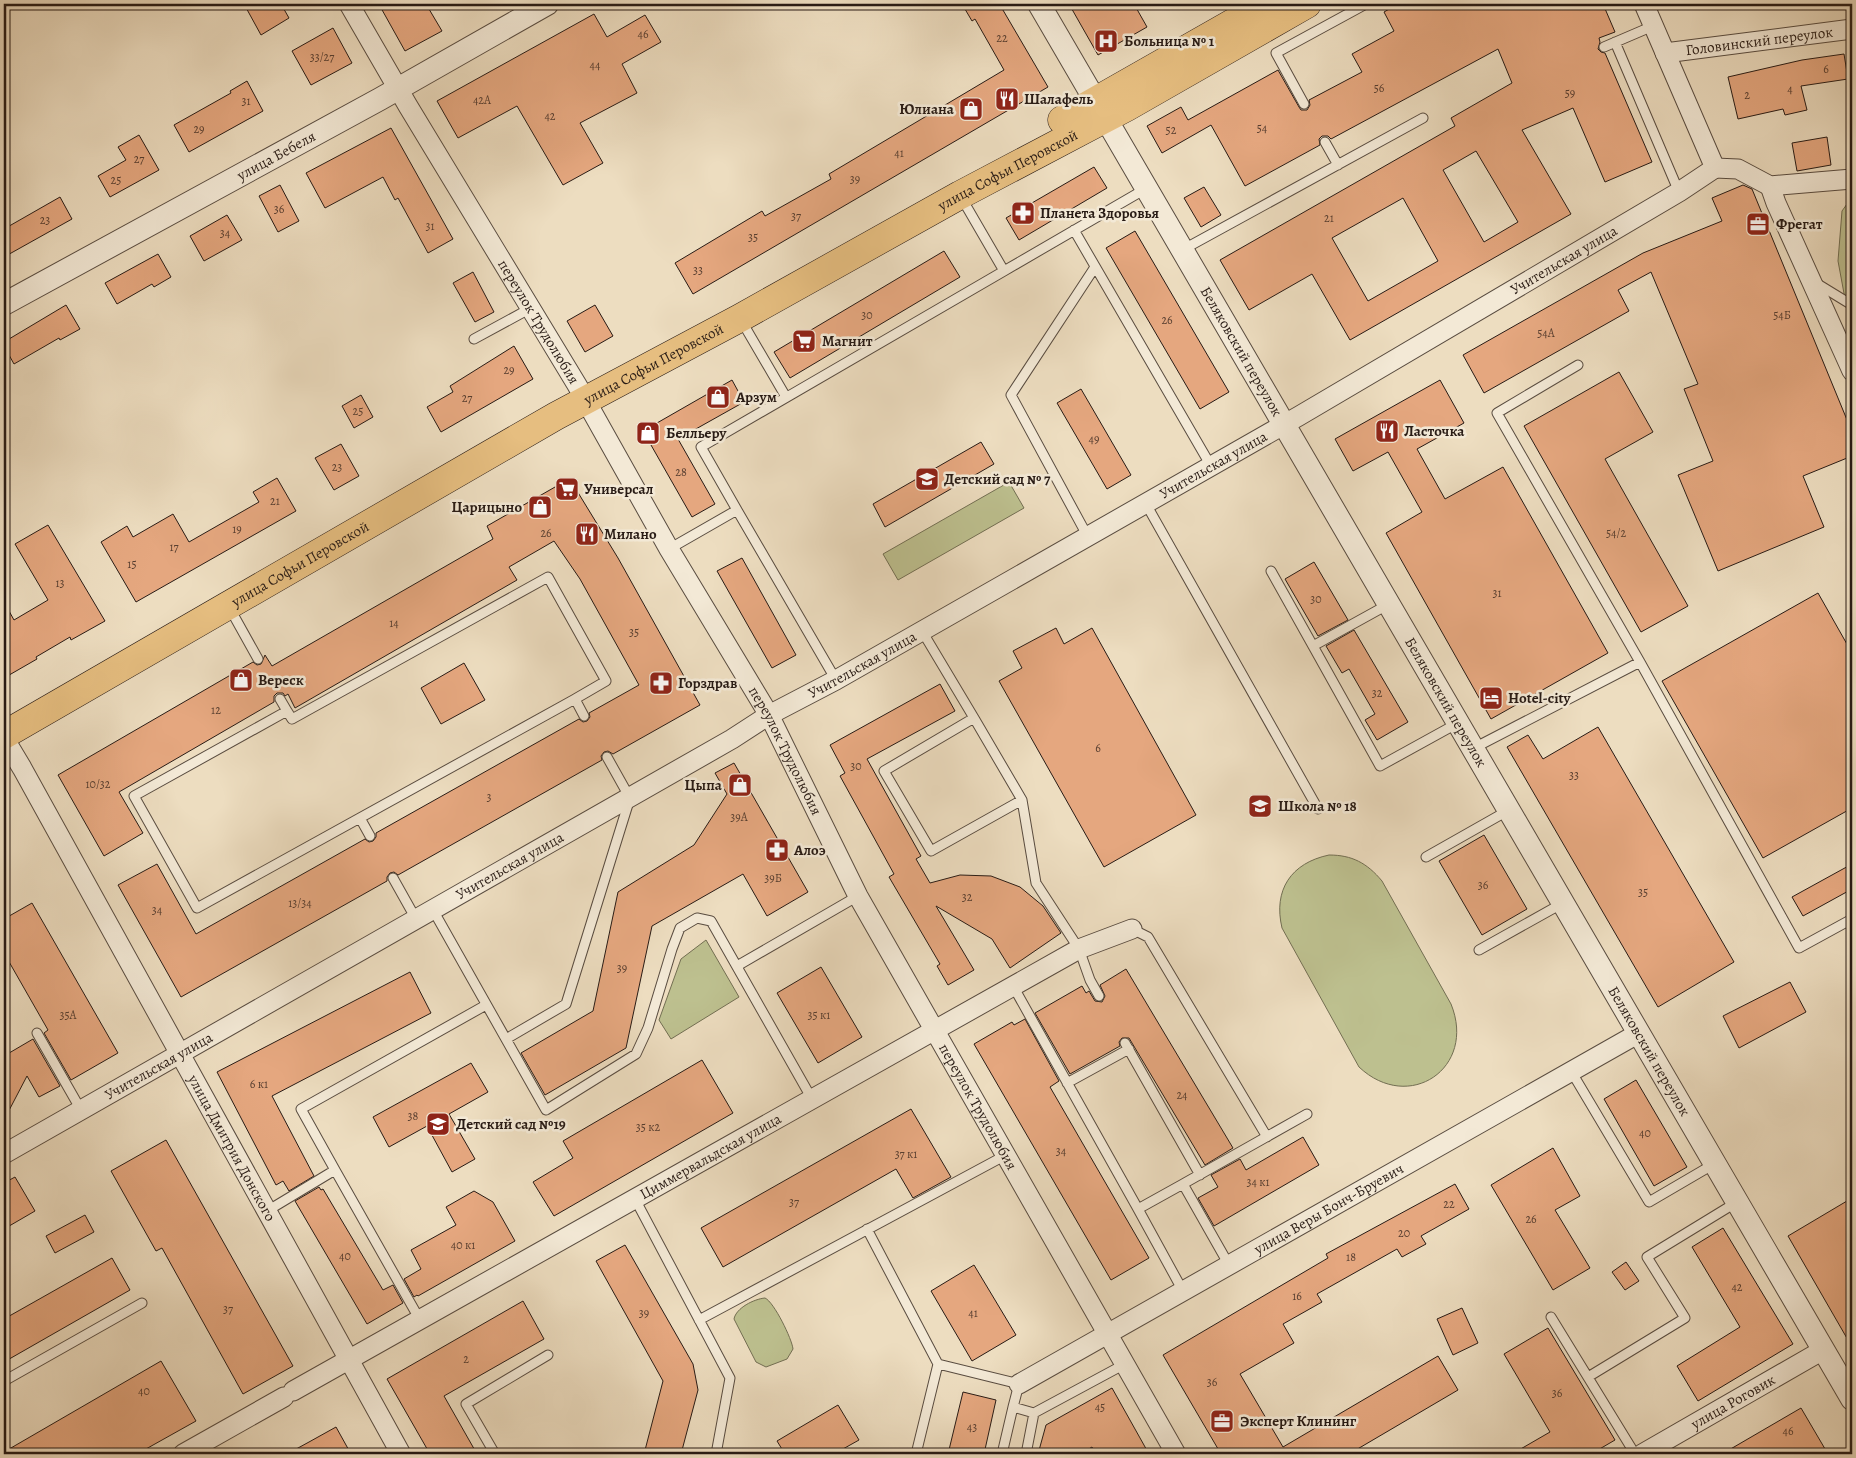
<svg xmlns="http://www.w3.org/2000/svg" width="1856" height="1458" viewBox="0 0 1856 1458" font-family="Alegreya,serif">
  <rect width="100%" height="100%" fill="#edddc0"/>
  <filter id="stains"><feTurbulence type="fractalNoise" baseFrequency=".004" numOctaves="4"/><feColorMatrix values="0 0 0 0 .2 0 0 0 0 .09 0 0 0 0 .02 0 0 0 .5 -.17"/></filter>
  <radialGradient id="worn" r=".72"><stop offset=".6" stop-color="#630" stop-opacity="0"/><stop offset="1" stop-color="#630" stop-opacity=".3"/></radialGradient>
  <path fill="#bdc08f" stroke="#726e52" d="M1852 197V328L1848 315 1838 261 1842 211Z
    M1009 482 1024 508 898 580 883 554Z
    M1329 855C1352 855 1367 863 1382 881L1451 1004C1477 1068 1409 1114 1359 1067L1282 928C1273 890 1291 863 1329 855Z
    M706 940 739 997 671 1039 659 1020 681 959Z
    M765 1298C774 1302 792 1339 793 1349L787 1359 766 1367 756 1362 734 1319C736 1308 754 1299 765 1298Z"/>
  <path fill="#e5a77f" stroke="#281b15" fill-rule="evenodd" d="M244 4H281L289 18 261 35Z
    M390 4H426L442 31 405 51 381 8Z
    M962 4H1002L1000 5 1048 87 693 294 675 263 762 211 765 216 831 179 829 174 1004 70 975 19 972 21Z
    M1069 4H1134L1147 27 1098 55Z
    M1398 4H1603L1615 32 1599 38 1600 42 1598 49 1601 52 1605 53 1652 162 1605 182 1573 108 1522 130 1571 214 1350 340 1312 274 1249 310 1220 260 1455 126 1451 118 1512 83 1498 49 1331 139 1328 136H1322L1319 139 1320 145 1245 186 1211 125 1162 153 1147 126 1181 107 1188 120 1278 70 1299 107 1301 110H1307L1310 105 1309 100 1362 72 1352 54 1394 31 1384 12ZM1476 151 1518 222 1484 242 1443 170ZM1403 198 1438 261 1368 301 1332 238Z
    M594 14 607 37 645 15 661 42 622 64 637 93 580 123 603 163 563 185 517 106 458 138 437 101Z
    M333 28 352 63 311 85 292 51Z
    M1844 54 1848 79 1801 86 1807 110 1785 115 1783 109 1738 119 1728 77 1802 60Z
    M247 81 263 111 189 152 174 125 231 93 230 91Z
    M391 128 453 239 428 253 398 198 395 200 383 177 325 208 306 173Z
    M139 135 159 170 110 197 98 176 126 160 118 147Z
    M1827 137 1831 165 1797 171 1792 143Z
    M1094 167 1107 188 1019 240 1006 218Z
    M280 185 299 221 278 232 259 196Z
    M1743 185 1752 189 1852 432V456L1803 476 1824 527 1718 571 1678 475 1713 461 1684 389 1698 384 1651 272 1618 290 1629 311 1484 393 1463 355 1643 253 1722 221 1712 198Z
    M1204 187 1221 215 1201 227 1184 198Z
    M60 197 72 219 4 257V229Z
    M227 215 242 240 204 261 190 236Z
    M1135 231 1229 392 1200 409 1106 248Z
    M944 251 960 277 790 378 774 352Z
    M158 254 171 277 154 287 152 284 117 304 105 283Z
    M473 272 494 312 475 322 453 283Z
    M66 305 80 329 60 340 59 338 14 364 4 346V342Z
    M595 305 613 336 585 352 567 321Z
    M514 346 533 379 441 432 427 407 453 392 450 386Z
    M1619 372 1653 432 1605 459 1688 606 1641 632 1524 426Z
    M732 380 744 402 678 439 715 504 692 517 643 431Z
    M1440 380 1464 423 1417 449 1445 499 1503 467 1608 653 1491 719 1386 533 1422 512 1388 452 1353 471 1335 439Z
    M1081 389 1131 475 1107 489 1057 403Z
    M361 395 373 417 354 428 342 406Z
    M981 442 994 464 885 527 873 504Z
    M341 444 359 476 334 490 315 458Z
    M277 478 296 511 136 602 101 542 127 526 133 537 173 514 189 542 259 502 253 492Z
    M562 483 574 486 618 558 700 705 613 754 608 751 604 752 601 756 602 760 398 875 394 872 390 873 387 877V881L181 997 118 885 157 864 196 934 365 839 369 842 373 841 376 837V833L579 719 583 722 587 721 590 717 589 713 639 685 580 579 554 541 509 567 517 580 295 708 288 694 285 696 283 693H277L274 696V702L119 792 143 833 104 856 58 775 253 662 257 665 261 664 265 655 272 666 493 539 487 526Z
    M48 525 105 621 71 640 70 637 36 657 37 659 4 678V602L14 620 48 600 15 544Z
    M742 558 796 655 772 668 717 571Z
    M1314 562 1348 620 1318 636 1285 579Z
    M1818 593 1852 653V808L1763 858 1662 681Z
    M1056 628 1064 644 1092 628 1196 815 1104 867 999 681 1022 668 1013 651Z
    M1354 630 1408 722 1377 740 1365 720 1375 714 1349 669 1342 673 1326 646Z
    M464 663 485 700 441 724 421 688Z
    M940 684 955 711 867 759 921 856 916 859 930 883 960 875 991 876 1020 887 1043 906 1061 933 1010 968 992 939 936 906 974 970 948 985 937 966 940 964 889 877 894 874 840 776 845 773 830 745Z
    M1598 727 1734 962 1658 1007 1507 747 1528 735 1543 759Z
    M734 763 808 892 767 916 743 874 652 926 626 1048 545 1095 521 1053 593 1011 618 892 694 845 727 794 715 773Z
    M1484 835 1527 909 1482 935 1439 861Z
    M1852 864V889L1803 916 1792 897Z
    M32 903 118 1053 71 1080 44 1033 48 1030 4 953V919Z
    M821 967 862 1037 818 1063 777 993Z
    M1126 969 1233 1148 1205 1165 1129 1038H1122L1119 1042 1120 1046 1070 1074 1035 1013 1082 986 1086 993 1089 991 1095 1001 1102 1002 1105 996 1100 985Z
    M410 972 431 1013 272 1096 314 1176 289 1191 283 1181 276 1185 217 1072Z
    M1790 982 1806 1012 1739 1048 1723 1016Z
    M1025 1019 1059 1081 1050 1087 1149 1258 1111 1280 974 1044 1012 1022 1014 1025Z
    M33 1039 60 1086 39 1097 27 1076 4 1120V1056Z
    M702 1060 733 1113 554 1216 533 1182 573 1158 563 1141Z
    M471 1063 488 1092 449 1114 475 1159 452 1172 427 1126 389 1147 373 1117Z
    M1636 1080 1687 1167 1654 1186 1604 1099Z
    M911 1109 951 1177 913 1198 896 1169 723 1267 701 1228Z
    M1303 1137 1319 1165 1214 1226 1198 1198 1218 1187 1211 1175 1240 1159 1246 1170Z
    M166 1140 293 1366 243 1394 162 1248 156 1251 111 1171Z
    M1553 1148 1580 1196 1555 1210 1590 1268 1553 1290 1491 1185Z
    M15 1177 35 1211 4 1229V1183Z
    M1455 1184 1469 1209 1421 1236 1426 1244 1402 1257 1397 1249 1317 1294 1322 1302 1283 1324 1294 1343 1240 1374 1283 1447 1438 1356 1458 1390 1349 1454H1221L1163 1355 1328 1258 1326 1254Z
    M319 1187 321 1190 323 1189 383 1290 393 1285 403 1303 367 1324 295 1201Z
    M474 1191 493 1202 515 1241 418 1296 417 1295 414 1297 404 1279 421 1269 411 1250 456 1225 446 1207Z
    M1852 1198V1347L1788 1236Z
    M85 1215 94 1232 55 1253 46 1236Z
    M1723 1228 1793 1344 1698 1401 1677 1366 1740 1327 1692 1247Z
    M625 1245 693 1364 698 1390 681 1454H644L663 1381 596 1261Z
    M112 1258 130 1290 4 1362V1319Z
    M1626 1262 1639 1281 1625 1290 1612 1272Z
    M974 1265 1016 1335 972 1361 931 1291Z
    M523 1301 544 1339 444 1396 477 1454H430L387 1379Z
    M1462 1308 1478 1343 1453 1355 1437 1319Z
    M1548 1328 1615 1440 1591 1454H1512L1550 1432 1504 1354Z
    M161 1361 196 1421 137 1454H4V1452Z
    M1112 1388 1149 1454H1096L1092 1447 1080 1454H1038L1046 1425Z
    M963 1392 996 1400 984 1454H948Z
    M838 1405 859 1440 834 1454H785L777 1441Z
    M1801 1408 1828 1454H1722Z
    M336 1427 351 1454H287L309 1442Z"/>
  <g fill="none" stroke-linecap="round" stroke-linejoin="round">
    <g stroke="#594c40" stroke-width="11">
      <path id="service" d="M1615 42 1679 192
        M1604 47 1653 26
        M1304 104 1276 53 1366 4
        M1325 142 1338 165
        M1074 230 1211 466
        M1184 249 1423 118
        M1004 271 1147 188
        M1816 283 1852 305
        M741 320 786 397
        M474 339 531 308
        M1578 365 1497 413 1640 662 1799 948 1852 919
        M1146 504 1318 809
        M737 510 836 680
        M1088 537 1011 395 1095 267
        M669 549 737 510 701 447 1004 271 961 197
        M1271 571 1313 646 1389 604
        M229 607 258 659
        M922 631 974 718 884 771 931 851 1022 800 1036 883 1079 949 1090 980 1099 996
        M1313 646 1380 766 1458 723
        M280 699 287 711
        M575 699 197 908 134 796 287 711 292 719 548 577 606 681 575 699 584 716
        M974 718 1022 800
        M1474 748 1640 662
        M360 818 370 836
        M1426 857 1509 810
        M393 878 416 919
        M433 910 546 1110 636 1054 648 1028 672 949 680 928 697 918 711 921 812 1099
        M1132 929 1148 937 1267 1137
        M1479 950 1563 903
        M737 966 858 896
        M1013 986 1138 1209
        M37 1033 81 1110
        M506 1039 566 1004 630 798 607 757
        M1125 1043 1200 1175
        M1571 1071 1649 1202 1714 1164
        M1067 1083 1129 1049
        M335 1170 301 1109 486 1005
        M635 1199 730 1378 716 1454
        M267 1211 335 1170 420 1320
        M867 1229 938 1364
        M1229 1265 1183 1184 1307 1114
        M1183 1291 1138 1209 1183 1184
        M1551 1317 1635 1454
        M699 1320 1006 1155
        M1588 1377 1685 1318 1647 1257 1737 1202
        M4 1381 142 1303
        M1034 1413 1125 1364
        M495 1454 466 1404 548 1355
        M916 1454 938 1364 1019 1384 1013 1407 1034 1413 1026 1454
        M1002 1454 1013 1407"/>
    </g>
    <g stroke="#594c40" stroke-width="21">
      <g id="minor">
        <path id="s1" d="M349 4 408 106 577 385 669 549 769 715 858 896 1176 1454"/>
        <path d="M1644 4 1715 168"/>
        <path id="s2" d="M1665 53 1852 29"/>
        <path d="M1715 168 1738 169 1770 186 1852 179"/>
        <path d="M1770 186 1776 203 1852 371"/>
        <path id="s3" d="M4 738 22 768 401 1454"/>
        <path id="s4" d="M4 1154 732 739 769 715 836 680 1299 416 1679 192 1715 168"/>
        <path id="s5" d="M1019 1384 1639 1033"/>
        <path id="s6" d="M293 1391 1079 949 1132 929"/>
        <path d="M183 1454 284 1397"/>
        <path id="s7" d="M1642 1454 1823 1350"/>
      </g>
    </g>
    <g stroke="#594c40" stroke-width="24">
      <g id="tertiary">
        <path id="s8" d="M1039 4 1852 1399"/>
        <path id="s9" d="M4 304 380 99 547 4"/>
      </g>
    </g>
    <g stroke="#281b15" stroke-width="29">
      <g id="primary">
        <path d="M1062 120 1266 4"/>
        <path id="s10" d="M4 735 556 416 740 318 960 195 1127 107 1307 4"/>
      </g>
    </g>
    <use href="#service" stroke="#f3e9d6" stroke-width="9"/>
    <use href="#minor" stroke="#f3e9d6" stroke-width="19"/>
    <use href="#tertiary" stroke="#f3e9d6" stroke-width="22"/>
    <use href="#primary" stroke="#e6be80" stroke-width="28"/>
  </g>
  <defs>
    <g id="hospital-square" transform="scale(1.25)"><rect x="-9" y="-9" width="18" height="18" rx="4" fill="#8f2418" stroke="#f3e9d6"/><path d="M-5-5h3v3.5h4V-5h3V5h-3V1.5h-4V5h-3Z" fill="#fff"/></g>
    <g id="restaurant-square" transform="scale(1.25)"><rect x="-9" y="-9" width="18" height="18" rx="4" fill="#8f2418" stroke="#f3e9d6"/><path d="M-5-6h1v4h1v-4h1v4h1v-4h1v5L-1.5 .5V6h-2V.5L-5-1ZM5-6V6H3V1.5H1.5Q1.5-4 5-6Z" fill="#fff"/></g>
    <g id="shop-square" transform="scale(1.25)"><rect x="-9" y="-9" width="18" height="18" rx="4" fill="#8f2418" stroke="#f3e9d6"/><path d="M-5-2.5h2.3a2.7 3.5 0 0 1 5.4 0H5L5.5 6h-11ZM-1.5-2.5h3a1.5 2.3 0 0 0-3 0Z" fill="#fff"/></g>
    <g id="pharmacy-square" transform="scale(1.25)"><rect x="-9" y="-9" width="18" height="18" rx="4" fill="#8f2418" stroke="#f3e9d6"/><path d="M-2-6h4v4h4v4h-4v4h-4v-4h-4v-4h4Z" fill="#fff"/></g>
    <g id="office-square" transform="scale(1.25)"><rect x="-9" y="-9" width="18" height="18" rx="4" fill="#8f2418" stroke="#f3e9d6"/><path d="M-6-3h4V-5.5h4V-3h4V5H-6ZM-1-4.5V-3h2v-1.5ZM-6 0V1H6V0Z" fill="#fff"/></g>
    <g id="supermarket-square" transform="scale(1.25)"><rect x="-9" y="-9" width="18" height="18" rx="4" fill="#8f2418" stroke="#f3e9d6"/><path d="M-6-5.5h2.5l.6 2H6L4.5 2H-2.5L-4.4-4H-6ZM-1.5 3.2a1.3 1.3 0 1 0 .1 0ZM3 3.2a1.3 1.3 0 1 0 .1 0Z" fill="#fff"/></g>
    <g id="school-square" transform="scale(1.25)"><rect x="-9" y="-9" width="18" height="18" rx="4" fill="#8f2418" stroke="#f3e9d6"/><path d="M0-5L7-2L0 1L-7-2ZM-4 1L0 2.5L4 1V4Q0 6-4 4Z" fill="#fff"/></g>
    <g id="hotel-square" transform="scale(1.25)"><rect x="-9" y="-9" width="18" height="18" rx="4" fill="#8f2418" stroke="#f3e9d6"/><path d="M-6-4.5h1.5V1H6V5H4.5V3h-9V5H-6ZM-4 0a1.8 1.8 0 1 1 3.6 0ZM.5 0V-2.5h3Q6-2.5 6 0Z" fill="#fff"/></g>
  </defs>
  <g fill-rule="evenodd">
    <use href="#hospital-square" x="1106" y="41"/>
    <use href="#restaurant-square" x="1007" y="99"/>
    <use href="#shop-square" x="971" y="109"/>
    <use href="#pharmacy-square" x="1023" y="213"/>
    <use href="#office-square" x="1758" y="224"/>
    <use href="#supermarket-square" x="804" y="341"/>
    <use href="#shop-square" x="718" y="397"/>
    <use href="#restaurant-square" x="1387" y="431"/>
    <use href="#shop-square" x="648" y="433"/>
    <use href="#school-square" x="927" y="479"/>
    <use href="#supermarket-square" x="567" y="489"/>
    <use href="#shop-square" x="540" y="507"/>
    <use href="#restaurant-square" x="587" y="534"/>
    <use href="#shop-square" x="241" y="680"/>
    <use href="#pharmacy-square" x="661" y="683"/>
    <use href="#hotel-square" x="1491" y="698"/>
    <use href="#shop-square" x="740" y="785"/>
    <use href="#school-square" x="1260" y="806"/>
    <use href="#pharmacy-square" x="777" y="850"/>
    <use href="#school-square" x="438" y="1124"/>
    <use href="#office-square" x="1222" y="1421"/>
  </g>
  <g text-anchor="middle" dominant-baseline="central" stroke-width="5" stroke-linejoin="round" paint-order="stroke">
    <g font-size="12" fill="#573e30">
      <text x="643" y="34">46</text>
      <text x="1002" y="38">22</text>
      <text x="322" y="57">33/27</text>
      <text x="595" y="65">44</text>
      <text x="1826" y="69">6</text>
      <text x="1379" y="88">56</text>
      <text x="1790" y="89">4</text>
      <text x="1570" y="93">59</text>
      <text x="1747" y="95">2</text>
      <text x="482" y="100">42А</text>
      <text x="246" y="101">31</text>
      <text x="550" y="116">42</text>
      <text x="1262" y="128">54</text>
      <text x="199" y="129">29</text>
      <text x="1171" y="130">52</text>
      <text x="899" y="153">41</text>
      <text x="139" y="159">27</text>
      <text x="855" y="179">39</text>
      <text x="116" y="180">25</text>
      <text x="279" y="209">36</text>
      <text x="796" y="216">37</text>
      <text x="1329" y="218">21</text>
      <text x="45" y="220">23</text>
      <text x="430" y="226">31</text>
      <text x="225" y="233">34</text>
      <text x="753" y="237">35</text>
      <text x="698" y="270">33</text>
      <text x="867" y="315">30</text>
      <text x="1782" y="315">54Б</text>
      <text x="1167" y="320">26</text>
      <text x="1546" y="333">54А</text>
      <text x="509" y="370">29</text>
      <text x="467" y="398">27</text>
      <text x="358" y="411">25</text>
      <text x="1094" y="439">49</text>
      <text x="337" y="467">23</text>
      <text x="681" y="472">28</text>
      <text x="275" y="501">21</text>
      <text x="237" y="529">19</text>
      <text x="546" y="533">26</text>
      <text x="1616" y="533">54/2</text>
      <text x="174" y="547">17</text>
      <text x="132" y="564">15</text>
      <text x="60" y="583">13</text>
      <text x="1497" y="593">31</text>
      <text x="1316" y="599">30</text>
      <text x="394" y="623">14</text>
      <text x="634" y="632">35</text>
      <text x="1377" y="693">32</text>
      <text x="216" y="710">12</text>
      <text x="1098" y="748">6</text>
      <text x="856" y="766">30</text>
      <text x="1574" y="775">33</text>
      <text x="98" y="784">10/32</text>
      <text x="489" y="797">3</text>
      <text x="739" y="817">39А</text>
      <text x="773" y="878">39Б</text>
      <text x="1483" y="885">36</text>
      <text x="1643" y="892">35</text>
      <text x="967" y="897">32</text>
      <text x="300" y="903">13/34</text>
      <text x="157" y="910">34</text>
      <text x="622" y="968">39</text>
      <text x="68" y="1015">35А</text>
      <text x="819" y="1015">35 к1</text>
      <text x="259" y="1084">6 к1</text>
      <text x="1182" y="1095">24</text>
      <text x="413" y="1116">38</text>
      <text x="648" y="1127">35 к2</text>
      <text x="1645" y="1133">40</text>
      <text x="1061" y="1151">34</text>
      <text x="906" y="1154">37 к1</text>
      <text x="1258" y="1182">34 к1</text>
      <text x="794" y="1202">37</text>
      <text x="1449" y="1204">22</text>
      <text x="1531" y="1219">26</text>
      <text x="1404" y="1233">20</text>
      <text x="463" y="1245">40 к1</text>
      <text x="345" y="1256">40</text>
      <text x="1351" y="1257">18</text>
      <text x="1737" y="1287">42</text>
      <text x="1297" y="1296">16</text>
      <text x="228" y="1309">37</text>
      <text x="644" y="1313">39</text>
      <text x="973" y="1313">41</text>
      <text x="466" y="1359">2</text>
      <text x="1212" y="1382">36</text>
      <text x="144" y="1391">40</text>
      <text x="1557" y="1393">36</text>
      <text x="1100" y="1407">45</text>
      <text x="972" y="1427">43</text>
      <text x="1788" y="1431">46</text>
    </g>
    <g font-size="15" font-weight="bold" fill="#281b15" stroke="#f3e9d6" text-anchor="start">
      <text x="1124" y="41">Больница № 1</text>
      <text x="1024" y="99">Шалафель</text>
      <text x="954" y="109" text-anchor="end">Юлиана</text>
      <text x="1040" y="213">Планета Здоровья</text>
      <text x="1776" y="224">Фрегат</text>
      <text x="822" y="341">Магнит</text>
      <text x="736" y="397">Арзум</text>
      <text x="1404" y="431">Ласточка</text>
      <text x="666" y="433">Белльеру</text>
      <text x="944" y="479">Детский сад № 7</text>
      <text x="584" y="489">Универсал</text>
      <text x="522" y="507" text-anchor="end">Царицыно</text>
      <text x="604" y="534">Милано</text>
      <text x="258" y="680">Вереск</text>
      <text x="678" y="683">Горздрав</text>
      <text x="1508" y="698">Hotel-city</text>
      <text x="722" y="785" text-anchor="end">Цыпа</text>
      <text x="1278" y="806">Школа № 18</text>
      <text x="794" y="850">Алоэ</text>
      <text x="456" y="1124">Детский сад №19</text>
      <text x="1240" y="1421">Эксперт Клининг</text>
    </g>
    <g font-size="15" fill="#281b15" stroke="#f3e9d6">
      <text stroke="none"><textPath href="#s2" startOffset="95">Головинский переулок</textPath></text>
      <text stroke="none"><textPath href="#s9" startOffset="310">улица Бебеля</textPath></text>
      <text stroke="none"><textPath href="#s10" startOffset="1152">улица Софьи Перовской</textPath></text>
      <text stroke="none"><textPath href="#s4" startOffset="1798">Учительская улица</textPath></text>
      <text stroke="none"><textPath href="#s1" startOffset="370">переулок Трудолюбия</textPath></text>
      <text stroke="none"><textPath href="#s8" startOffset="402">Беляковский переулок</textPath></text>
      <text stroke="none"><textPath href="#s10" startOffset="748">улица Софьи Перовской</textPath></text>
      <text stroke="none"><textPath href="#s4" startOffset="1392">Учительская улица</textPath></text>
      <text stroke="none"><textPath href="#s10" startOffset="342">улица Софьи Перовской</textPath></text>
      <text stroke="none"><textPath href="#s4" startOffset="988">Учительская улица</textPath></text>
      <text stroke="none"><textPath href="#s8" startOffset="808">Беляковский переулок</textPath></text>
      <text stroke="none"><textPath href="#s1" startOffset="865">переулок Трудолюбия</textPath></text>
      <text stroke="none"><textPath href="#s4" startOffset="582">Учительская улица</textPath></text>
      <text stroke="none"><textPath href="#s8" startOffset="1212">Беляковский переулок</textPath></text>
      <text stroke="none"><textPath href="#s4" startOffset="178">Учительская улица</textPath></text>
      <text stroke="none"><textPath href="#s1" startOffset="1270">переулок Трудолюбия</textPath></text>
      <text stroke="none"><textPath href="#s3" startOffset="469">улица Дмитрия Донского</textPath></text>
      <text stroke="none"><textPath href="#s6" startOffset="479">Циммервальдская улица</textPath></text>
      <text stroke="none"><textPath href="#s5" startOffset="356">улица Веры Бонч-Бруевич</textPath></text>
      <text stroke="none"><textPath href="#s7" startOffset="105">улица Роговик</textPath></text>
    </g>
  </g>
  <rect width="1856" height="1458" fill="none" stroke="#edddc0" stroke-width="20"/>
  <rect x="5" y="5" width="1846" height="1448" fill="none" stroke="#281b15" stroke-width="2.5"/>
  <rect x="10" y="10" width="1836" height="1438" fill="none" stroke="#281b15"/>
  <rect width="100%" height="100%" filter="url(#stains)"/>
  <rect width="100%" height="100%" fill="url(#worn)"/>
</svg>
